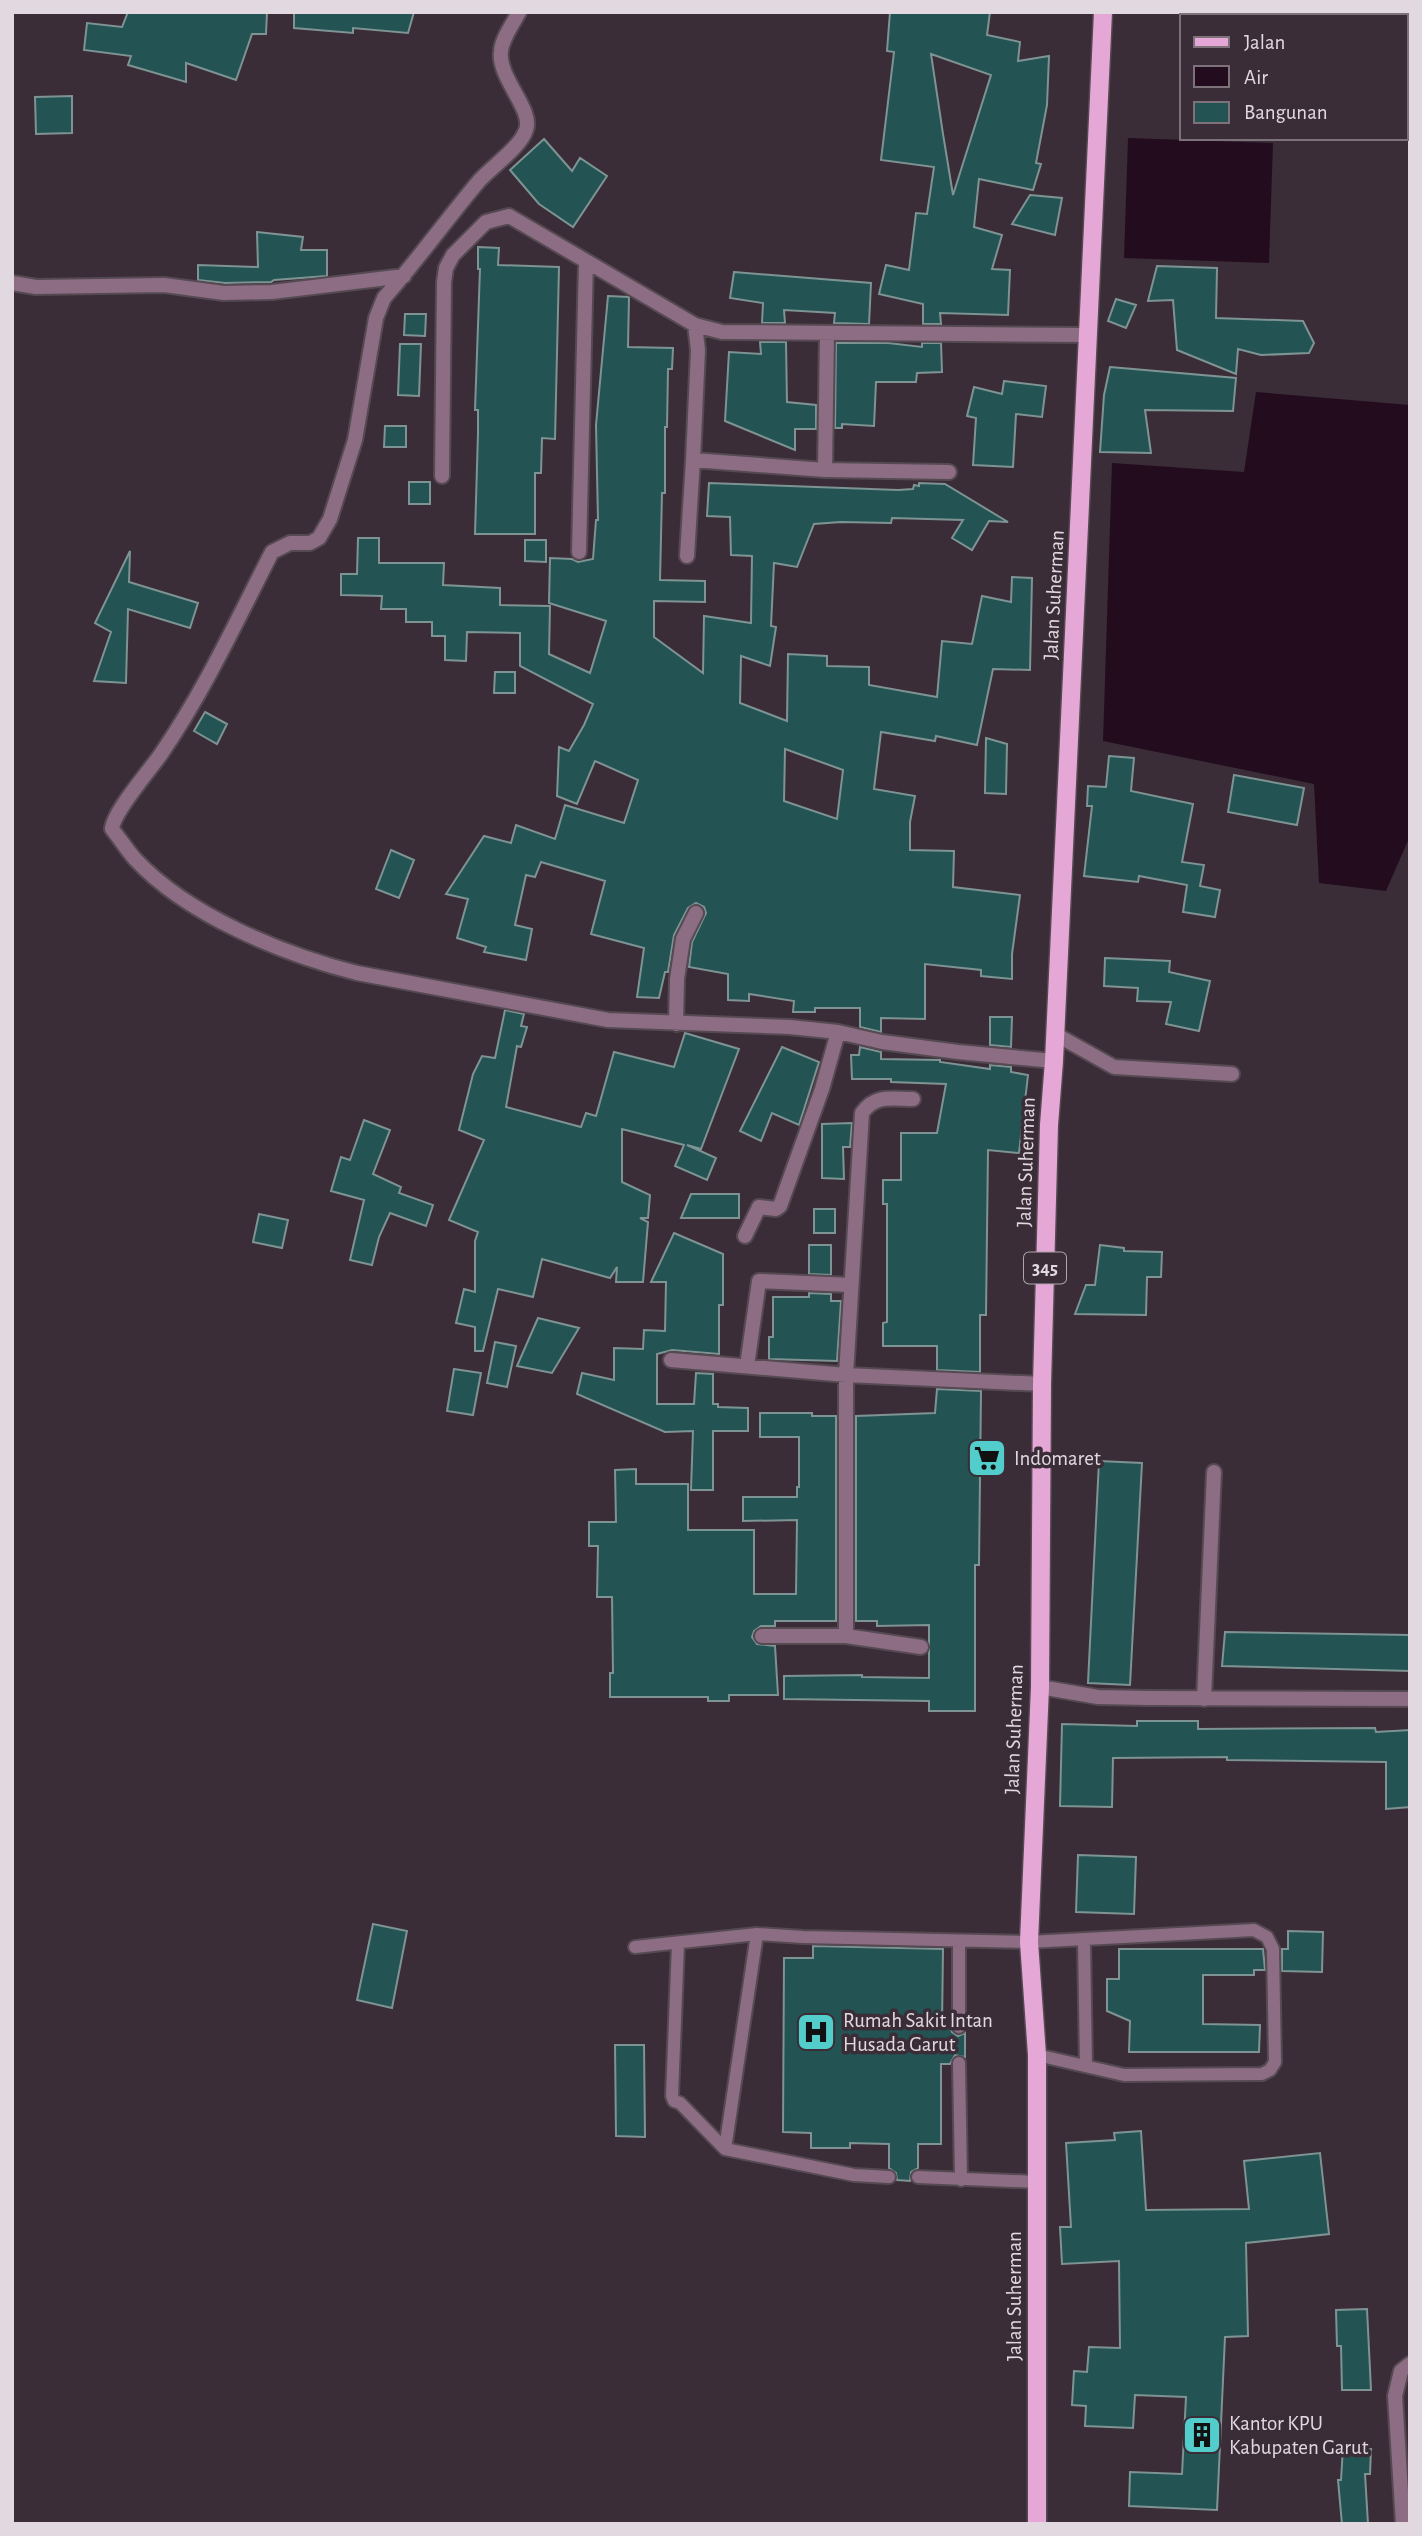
<svg xmlns="http://www.w3.org/2000/svg" width="1422" height="2536" viewBox="0 0 1422 2536" font-family="'Alegreya Sans',sans-serif">
  <rect width="100%" height="100%" fill="#3a2d37"/>
  <path fill="#240c1f" d="M1128 138 1273 143 1269 263 1124 258Z
    M1256 392 1410 405V836L1386 891 1319 883 1314 784 1103 741 1112 463 1244 472Z"/>
  <path fill="#245353" stroke="#7e9393" stroke-width="2" fill-rule="evenodd" d="M128 12H267L266 34H252L236 80 186 63V82L128 65 131 56 84 50 87 23 122 27Z
    M294 12H414L408 33 353 28V33L294 28Z
    M890 12H990L987 35 1020 42 1018 61 1049 56 1047 105 1036 163 1041 164 1033 190 979 179 974 227 1002 235 992 269 1010 270 1008 315 940 313 941 324H923V304L879 294 886 265 909 270 916 213 927 214 934 167 881 160 894 52 887 51ZM931 54 991 75 953 195 943 134Z
    M72 96V133L36 134 35 97Z
    M544 139 572 171 580 158 607 176 573 227 539 204 510 170Z
    M1030 195 1062 198 1055 235 1012 224Z
    M257 232 303 237 301 250H327V276L274 280 271 282 225 283 198 280V265L258 267Z
    M478 247 499 248 498 265 559 267 555 439 542 438 541 473H535V534H475L478 433V410H475L480 269H478Z
    M1157 266 1217 268 1216 318 1303 321 1314 343 1309 353 1261 355 1238 349 1236 374 1177 350 1173 300 1148 301Z
    M734 272 871 283 869 324 834 323 835 313 784 310 785 323H762L763 303 730 298Z
    M608 296 629 297 628 347 673 348 672 369H668L667 427H665V493H662L660 580 705 581V602L654 601V637L703 673 704 616 751 623 752 556 731 555 730 517 707 516 709 483 898 490 913 489 914 485 919 486V483L945 484 1008 522 989 521 972 550 952 538 963 520 892 518 891 523 841 522 814 524 797 567 774 563 771 626 776 627 770 666 741 656 740 703 787 721 788 654 827 656V666L869 667V685L937 697 942 641 972 644 982 596 1011 602 1012 577 1032 578 1030 670 993 669 977 745 936 736 935 741 881 732 874 789 915 796 910 822V850L954 851 953 887 1020 895 1012 954V979L981 976V970L925 964V1019L881 1018V1032L860 1027V1008H815V1012H793L794 1001 749 994V1001L728 1000V974L689 967 692 942 706 913 704 907 696 903 688 908 674 935 668 972H665L659 998 637 997 644 948 591 934 605 881 541 862 535 877 526 875 515 925 532 929 526 960 484 952 486 947 457 938 468 899 446 894 484 836 511 843 516 825 555 839 565 805 624 823 638 780 595 761 577 804 557 796 559 747 569 751 584 725 593 704 520 666V633L467 632 466 661 445 660V636H432V622H406V609H381L382 596 341 595V574H357L358 538H379V563H444L443 585 500 588V605L550 606 549 654 590 673 606 621 549 603 550 558 572 559 578 562 593 559 596 520H598L596 425ZM785 749 843 770 837 819 784 801Z
    M1116 299 1136 305 1126 328 1108 321Z
    M405 314H426L425 336 404 335Z
    M760 342H786L787 402 816 405V429H795V450L725 421 729 352 761 354Z
    M836 343H888L922 347V343H941L942 372 917 373 916 382H876L874 426 842 424V428H835Z
    M400 344H421L419 396 398 395Z
    M1110 367 1236 378 1233 411 1145 410 1151 453 1100 452 1104 395Z
    M1004 381 1046 386 1042 417 1016 414 1013 467 973 465 976 418 967 416 974 387 1002 394Z
    M385 426H406V447H384Z
    M409 482H430V504H409Z
    M525 540H546V562L525 561Z
    M130 551 129 582 198 603 190 628 128 609 126 683 94 681 111 632 95 623Z
    M495 672H515V693H494Z
    M205 712 227 724 217 744 194 731Z
    M986 738 1007 744 1006 794 985 793Z
    M1109 756 1134 758 1131 791 1193 804 1182 862 1204 865 1200 886 1220 890 1215 917 1183 912 1187 885 1139 876 1138 882 1084 876 1092 806H1087L1088 786 1106 787Z
    M1234 775 1304 788 1297 825 1228 812Z
    M391 850 414 860 399 898 376 889Z
    M1105 958 1170 961 1169 972 1210 981 1199 1031 1166 1024 1171 1002 1137 1001 1138 988 1104 986Z
    M505 1010 524 1014 521 1026 527 1027 521 1047 517 1046 506 1107 581 1127 586 1113 596 1116 614 1052 674 1067 685 1033 739 1049 701 1149 687 1145 716 1158 707 1180 675 1166 684 1145 622 1129V1182L650 1195 648 1218H640L648 1222 643 1282H616L617 1267 610 1278 542 1259 533 1297 498 1289 483 1351H475V1327L456 1323 464 1289 475 1292V1241L478 1232 449 1220 484 1140 459 1130 473 1074 482 1056 495 1058Z
    M990 1017H1012L1011 1047 990 1045Z
    M782 1047 819 1062 799 1125 772 1113 761 1141 740 1131Z
    M860 1047 881 1052V1059L940 1060V1062L990 1069V1065L1011 1067V1072L1028 1075 1019 1153 988 1150 986 1315H980V1372L937 1370V1346H883V1323L887 1322V1204H883V1180H901V1133H937L946 1084 891 1082V1079H852L851 1055H859Z
    M364 1120 390 1130 373 1174 401 1187 399 1193 433 1205 426 1226 390 1213 379 1237 372 1265 350 1260 364 1200 331 1191 341 1157 350 1160Z
    M852 1123 850 1147H843L844 1179 822 1178V1124Z
    M691 1194H739V1218H681Z
    M814 1209H835V1233H814Z
    M259 1214 288 1220 282 1248 253 1242Z
    M674 1233 723 1254V1305H719V1354L672 1350 657 1354V1404H694L696 1373 713 1374V1404H718V1407L748 1408V1431H713V1490H691L693 1431 665 1432 577 1394 582 1373 614 1380V1348L643 1349 644 1330 665 1331 666 1282H651Z
    M809 1245H831V1275L809 1274Z
    M1100 1245 1124 1248V1251L1162 1252 1161 1277H1147L1146 1315 1075 1314 1086 1285H1095Z
    M809 1293 831 1294V1301H841L837 1361 769 1359V1337H773V1297H809Z
    M538 1318 579 1328 552 1373 517 1366Z
    M495 1342 516 1346 507 1387 487 1383Z
    M454 1369 481 1373 473 1415 447 1411Z
    M937 1389 981 1391 979 1565H975V1711H929V1701L784 1699V1676L862 1675V1677L929 1678V1625L877 1626V1621H856V1416L935 1413Z
    M760 1413H812V1416H836V1621H775V1626H761L754 1631 752 1637 757 1644 775 1646 778 1695H729V1701H708V1697H610V1673H613L612 1597H597L598 1546H589V1522H616L615 1470 636 1469V1484H688V1530H754V1594H796L797 1520 743 1521V1497H797V1487H799V1437H760Z
    M1099 1461 1142 1463 1130 1685 1088 1683Z
    M1225 1632 1410 1635V1671L1222 1666Z
    M1137 1721H1198V1729L1375 1728 1376 1732 1410 1730V1807L1386 1809V1762L1227 1760V1757L1113 1758 1112 1807 1060 1806 1062 1724 1137 1726Z
    M1078 1855 1136 1857 1134 1914 1076 1912Z
    M373 1924 407 1931 392 2008 357 2000Z
    M1288 1931 1323 1932 1322 1972 1282 1971V1949H1288Z
    M813 1946 943 1949 942 2026 950 2027 952 2032 958 2036 965 2033V2057L955 2055 950 2064H941V2144H918V2168L911 2172 910 2181 897 2180 896 2173 889 2168V2144L850 2143V2148H811V2133L783 2132 784 1958H813Z
    M1119 1949H1263L1265 1970H1254V1975H1203V2024L1260 2025 1259 2052H1129L1130 2021 1107 2011V1979H1119Z
    M615 2045H644L645 2137 616 2136Z
    M1141 2131 1146 2210 1249 2209 1244 2161 1320 2153 1329 2234 1246 2243 1248 2336 1225 2337 1217 2510 1129 2506 1130 2472 1182 2474 1186 2397 1135 2395 1133 2428 1085 2426 1086 2406 1072 2405 1074 2371 1087 2372 1089 2347 1120 2348 1119 2261 1062 2264 1060 2227H1071L1066 2143 1115 2140 1114 2133Z
    M1367 2309 1371 2390H1342L1341 2346H1337L1336 2310Z
    M1343 2447 1371 2449 1370 2474H1365L1368 2524H1342L1338 2480H1341Z"/>
  <g fill="none" stroke-linecap="round" stroke-linejoin="round">
    <g stroke="#554952" stroke-width="16">
      <path id="lane" d="M1084 1940 1086 2066
        M959 1941V2027
        M678 1944 672 2096 674 2101 680 2103 725 2149 854 2175 889 2177
        M635 1947 757 1934 803 1937 1029 1942 1254 1930 1267 1937 1273 1949 1275 2062 1270 2070 1262 2074 1124 2075 1037 2055
        M959 2063 961 2180
        M725 2149 757 1934
        M918 2177 1037 2182"/>
    </g>
    <g stroke="#554952" stroke-width="18">
      <path id="street" d="M519 12C513 24 502 38 501 51 497 77 534 110 526 130 520 148 491 167 479 181 446 220 417 261 384 298L376 318 355 440 330 519 319 538 310 543H290L272 552C237 620 205 690 161 754 150 770 113 812 112 829 120 839 127 850 135 859 188 916 283 954 357 973L608 1020 790 1027 838 1032 882 1042 958 1052 1054 1061
        M12 283 36 287 164 285 224 293 272 292 404 276
        M825 470 827 333
        M949 472 825 470 693 460 698 350 695 325 722 332 1089 335
        M442 476 444 282 446 268 453 255 486 222 509 216 586 261
        M579 552 586 261 695 325
        M687 556 693 460
        M676 1024 677 979 683 939 696 913
        M1055 1034 1114 1067 1232 1074
        M745 1236 759 1207 776 1209 780 1206 822 1089 838 1032
        M671 1360 846 1375 1042 1384
        M747 1366 759 1281 851 1285
        M762 1636H846L921 1647
        M846 1636V1375L862 1113C875 1094 892 1099 913 1099
        M1040 1687 1098 1697 1147 1698 1410 1699
        M1204 1699 1214 1472
        M1403 2524 1395 2396 1401 2371 1410 2364"/>
    </g>
    <g stroke="#554952" stroke-width="21">
      <path id="primary" d="M1037 2524V2055L1029 1942 1040 1687 1042 1384 1049 1125 1054 1061 1103 12"/>
    </g>
    <use href="#lane" stroke="#8c6d84" stroke-width="12"/>
    <use href="#street" stroke="#8c6d84" stroke-width="14"/>
    <use href="#primary" stroke="#e5a7d6" stroke-width="18"/>
  </g>
  <defs>
    <g id="supermarket-square" transform="scale(2.0125)"><rect x="-9" y="-9" width="18" height="18" rx="4" fill="#52cdcc" stroke="#3a2d37"/><path d="M-6-5.5h2.5l.6 2H6L4.5 2H-2.5L-4.4-4H-6ZM-1.5 3.2a1.3 1.3 0 1 0 .1 0ZM3 3.2a1.3 1.3 0 1 0 .1 0Z" fill="#111"/></g>
    <g id="hospital-square" transform="scale(2.0125)"><rect x="-9" y="-9" width="18" height="18" rx="4" fill="#52cdcc" stroke="#3a2d37"/><path d="M-5-5h3v3.5h4V-5h3V5h-3V1.5h-4V5h-3Z" fill="#111"/></g>
    <g id="building-square" transform="scale(2.0125)"><rect x="-9" y="-9" width="18" height="18" rx="4" fill="#52cdcc" stroke="#3a2d37"/><path d="M-4-6H4V6H1V3H-1V6H-4ZM-2.5-4.3h1.7v1.8h-1.7ZM.8-4.3h1.7v1.8H.8ZM-2.5-1h1.7V.8h-1.7ZM.8-1h1.7V.8H.8Z" fill="#111"/></g>
  </defs>
  <g fill-rule="evenodd">
    <use href="#supermarket-square" x="987" y="1458"/>
    <use href="#hospital-square" x="816" y="2032"/>
    <use href="#building-square" x="1202" y="2435"/>
  </g>
  <g text-anchor="middle" dominant-baseline="central" stroke-width="7" stroke-linejoin="round" paint-order="stroke">
    <rect fill="#3a2d37" stroke="#afa5ad" stroke-width="2" x="1024" y="1252.5" width="42" height="31" rx="5"/>
    <g font-size="19" font-weight="bold" fill="#e1d9df">
      <text x="1045" y="1268">345</text>
    </g>
    <g font-size="21" fill="#e1d9df" stroke="#3a2d37">
      <text transform="translate(1054 595) rotate(-87)">Jalan Suherman</text>
      <text transform="translate(1026 1162) rotate(-88)">Jalan Suherman</text>
      <text transform="translate(1014 1729) rotate(-88)">Jalan Suherman</text>
      <text transform="translate(1014 2296) rotate(-90)">Jalan Suherman</text>
    </g>
    <g font-size="21" fill="#e1d9df" stroke="#3a2d37" text-anchor="start">
      <text x="1014" y="1458">Indomaret</text>
      <text x="843" y="2020">Rumah Sakit Intan<tspan x="843" dy="24">Husada Garut</tspan></text>
      <text x="1229" y="2423">Kantor KPU<tspan x="1229" dy="24">Kabupaten Garut</tspan></text>
    </g>
  </g>
  <rect width="1422" height="2536" fill="none" stroke="#e1d9df" stroke-width="28"/>
  <rect x="1180" y="14" width="228" height="126" fill="#3a2d37" stroke="#7d727a" stroke-width="2"/>
  <rect x="1194" y="37" width="35" height="10" fill="#e5a7d6" stroke="#7d727a" stroke-width="2"/>
  <text x="1244" y="49" font-size="21" fill="#e1d9df">Jalan</text>
  <rect x="1194" y="66" width="35" height="21" fill="#240c1f" stroke="#7d727a" stroke-width="2"/>
  <text x="1244" y="84" font-size="21" fill="#e1d9df">Air</text>
  <rect x="1194" y="102" width="35" height="21" fill="#245353" stroke="#7d727a" stroke-width="2"/>
  <text x="1244" y="119" font-size="21" fill="#e1d9df">Bangunan</text>
</svg>
